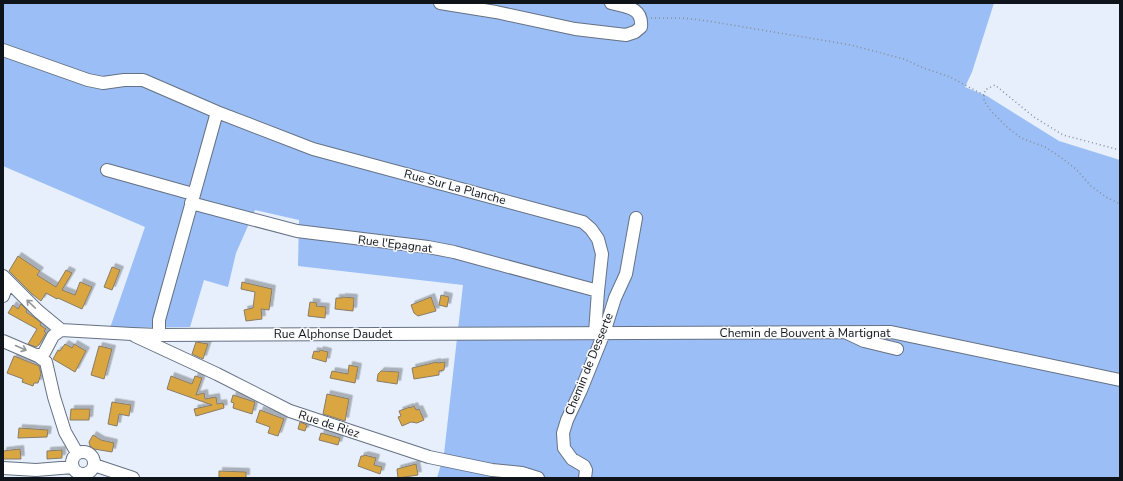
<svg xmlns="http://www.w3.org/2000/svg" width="1123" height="481" viewBox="0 0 1123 481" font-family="'Nunito Sans',sans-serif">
  <defs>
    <filter id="shadow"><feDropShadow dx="3.5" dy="-3.5" stdDeviation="0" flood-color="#0004"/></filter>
  </defs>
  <rect width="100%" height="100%" fill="#e6effb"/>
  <path fill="#9abef5" d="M3 3H994L972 72 965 87 987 96 1059 141 1120 160V478H437L444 454 463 285 298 266 299 220 255 210 236 253 228 287 204 280 190 327 110 328 145 227 3 166Z"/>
  <path fill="#d9a642" stroke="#877c68" filter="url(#shadow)" d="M18 256 40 271 37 275 56 287 66 270 72 273 62 290 75 295 80 282 92 287 82 309 58 298 57 299 46 293 41 301 32 294 9 271Z
    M112 267 120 270 112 290 104 287Z
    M242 282 272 289 269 310 261 309 262 319 246 321 244 310 253 308 255 292 241 289Z
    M441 295 449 297 447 307 439 305Z
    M342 297 354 298 353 311 335 309 336 298H342Z
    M431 297 436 311 418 316 414 313 411 305Z
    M310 302 317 303 316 306 326 307 325 318 308 316Z
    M21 304 27 310 26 312 35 318 41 323 40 325 46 329 44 331 46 333 39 345 36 347 28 344 37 329 8 313 13 305 18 309Z
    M196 342 208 344 203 359 192 354Z
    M65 344 72 348 74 344 86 351 75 372 53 359 58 350 60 351Z
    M99 346 112 349 104 379 91 375Z
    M320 350 328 352 326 362 312 358 314 351 319 352Z
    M14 356 39 366 41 374 38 383H34L33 386 22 382 23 379 7 373Z
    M437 362V363L445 362 444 370 439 371V375L414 379 412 368Z
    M349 365 358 367 355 383 330 378 332 371 348 374Z
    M381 371 399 372 397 384 377 381 378 374Z
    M171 376 192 384 195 376 202 378 196 395 204 393 205 399 216 397 217 404 223 403 224 408 196 416 194 409 212 405 167 389Z
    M327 394 349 399 345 421 323 414Z
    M233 395 255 402 252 414 233 408 234 403 231 402Z
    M112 402 131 405 129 416 119 414 117 426 108 424Z
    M414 406 416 410 419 409 424 420 417 423 411 422 402 426 398 417 401 416 399 411 410 407V408Z
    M71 409H90L89 420H70Z
    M260 410 284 419 278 436 268 433 270 427 256 422Z
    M300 422 307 425 305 431 298 429Z
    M19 428 48 430 47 437 18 438Z
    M321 433 340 438 338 445 319 440Z
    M93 435 101 440 114 443 112 452 94 449 90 446 89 442Z
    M20 449 21 459H3V451Z
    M62 450V458L47 459V451Z
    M364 455 376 458 374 465 382 467 380 474 358 466 361 456H364Z
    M416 464 418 475 398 478 397 469Z
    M219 471 246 472V478H219Z"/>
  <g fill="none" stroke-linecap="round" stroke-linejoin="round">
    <g stroke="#657183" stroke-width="14">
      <path id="minor" d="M440 3 496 12 575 29 626 35 635 32 641 27C643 7 626 7 611 3
        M3 50 88 80 103 83 124 80H143L217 112 313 149 583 222 591 229 598 239 602 254 598 291 595 333
        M107 170 193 194
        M191 203 297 231 428 247 454 252 598 291
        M3 276 38 311 61 330 132 334 159 335 891 332 1120 380
        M3 296 8 282
        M847 333 864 341 897 349
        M159 335V320L217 112
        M135 336 217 374 290 411 429 457 492 470 522 473 538 478
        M3 341 38 356 46 362 54 397 65 432 77 453
        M38 356 44 353 53 336 61 330
        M72 463a11 11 0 1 1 22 0a11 11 0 1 1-22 0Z
        M94 465 133 478
        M3 468 36 470 73 467
        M585 478 586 470 584 466 572 459 564 448 563 433 567 420 581 390 604 333 615 298 626 274 636 218"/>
    </g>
    <path stroke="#858d96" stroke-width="1.5" stroke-dasharray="1 3" stroke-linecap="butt" d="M651 18H682L708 21 851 45 904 59 921 67 950 77 984 95
      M1120 150 1063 135 1034 117 995 85 985 90 984 95V101L991 111 1008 128 1021 138 1045 147 1059 156 1076 169 1091 186 1106 197 1120 204"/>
    <use href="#minor" stroke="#fff" stroke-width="12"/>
  </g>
  <defs><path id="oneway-shaft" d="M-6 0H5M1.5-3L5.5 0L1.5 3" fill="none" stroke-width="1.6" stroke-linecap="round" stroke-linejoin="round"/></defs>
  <g stroke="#939598">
    <use href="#oneway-shaft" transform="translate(31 304) rotate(-136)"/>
    <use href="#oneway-shaft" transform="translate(21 348) rotate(24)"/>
  </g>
  <g text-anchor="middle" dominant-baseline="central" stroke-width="3" stroke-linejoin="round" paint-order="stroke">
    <g font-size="12" fill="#0f141b" stroke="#fbfbfb">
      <text transform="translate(455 187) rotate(15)">Rue Sur La Planche</text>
      <text transform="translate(395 244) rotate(7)">Rue l'Epagnat</text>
      <text x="805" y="333">Chemin de Bouvent à Martignat</text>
      <text x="333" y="334">Rue Alphonse Daudet</text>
      <text transform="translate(589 364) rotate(-68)">Chemin de Desserte</text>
      <text transform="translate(329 424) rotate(18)">Rue de Riez</text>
    </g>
  </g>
  <rect width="1123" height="481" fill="none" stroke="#0f141b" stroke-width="8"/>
</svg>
